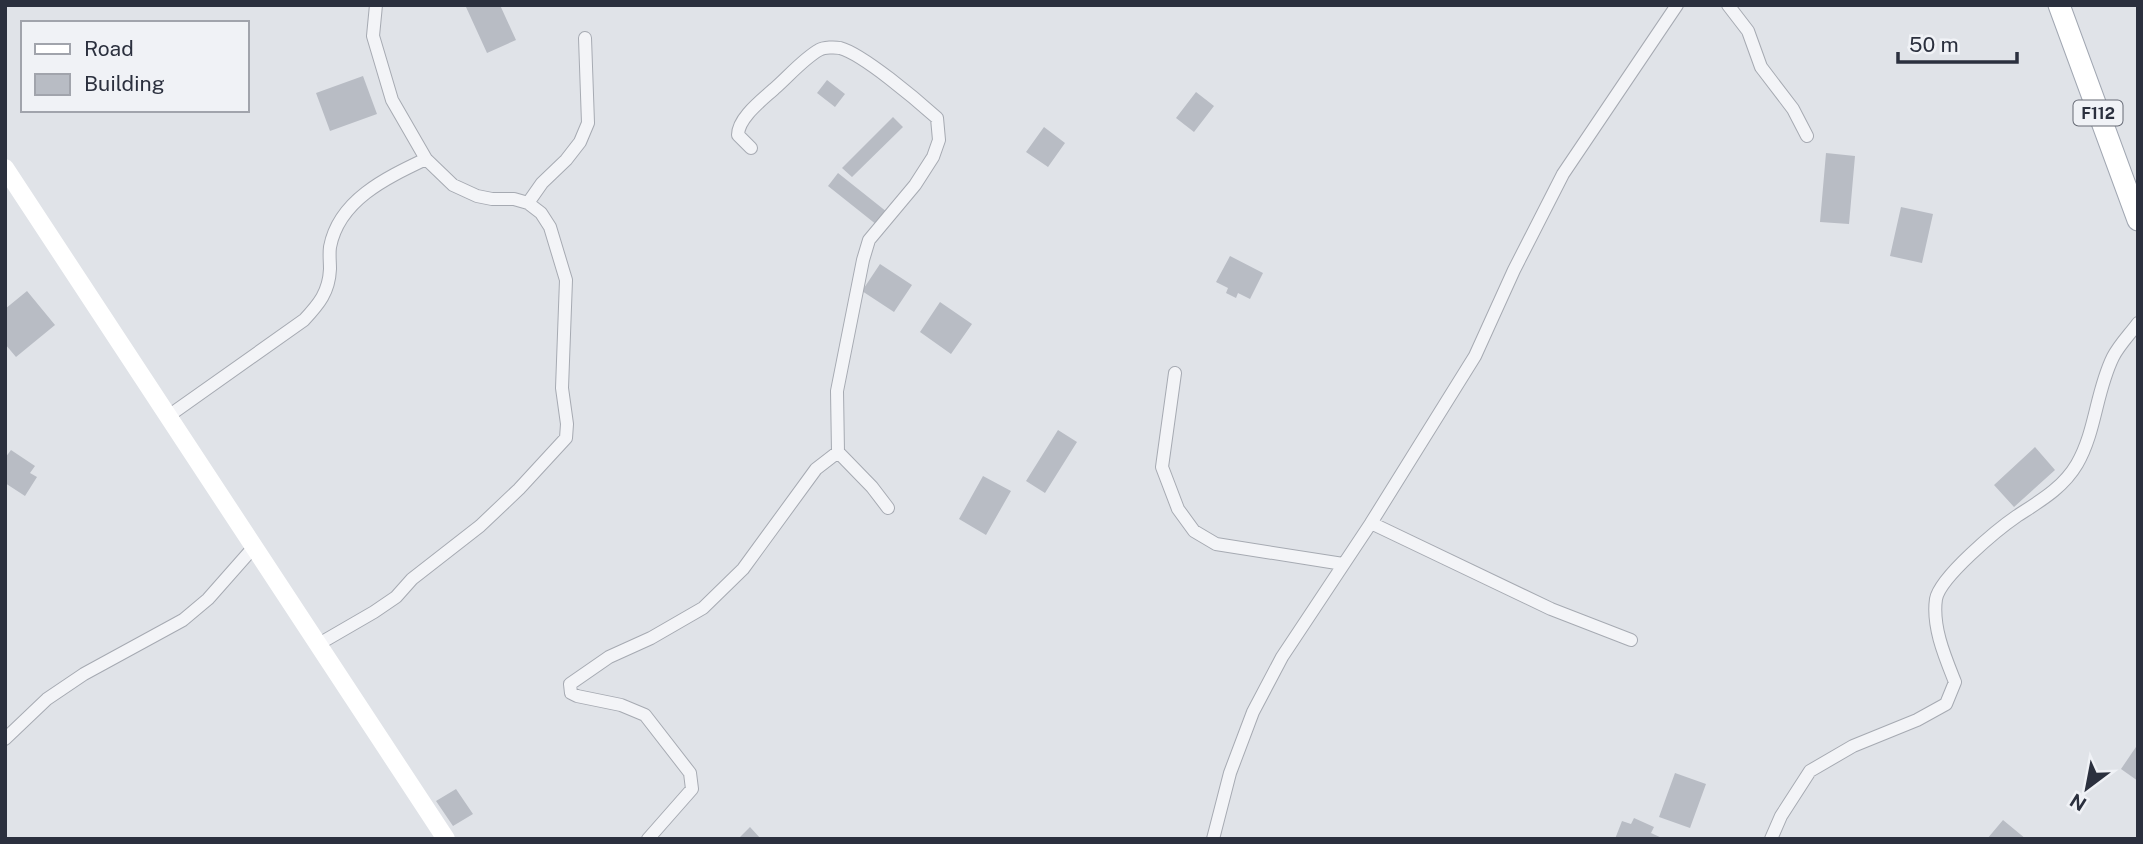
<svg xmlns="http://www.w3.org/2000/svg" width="2143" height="844" viewBox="0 0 2143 844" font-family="'Public Sans',sans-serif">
  <rect width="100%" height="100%" fill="#e0e3e8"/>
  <path fill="#b8bcc4" d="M471 5H500L516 40 487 53 466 7Z
    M363 76 377 114 330 131 316 93Z
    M827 80 845 94 835 107 817 93Z
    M1196 92 1214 106 1194 132 1176 118Z
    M893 117 903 127 852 177 842 168Z
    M1044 127 1065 143 1048 167 1026 152Z
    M1826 153 1855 156 1849 224 1820 222Z
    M838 173 887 212 877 225 828 186Z
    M1901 207 1933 214 1922 263 1890 256Z
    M1230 256 1263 273 1250 299 1238 293 1236 298 1226 293 1228 288 1216 282Z
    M880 264 912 285 894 312 862 291Z
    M27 291 55 325 16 357 5 344V309Z
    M940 302 972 324 951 354 920 332Z
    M1058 430 1077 442 1045 493 1026 481Z
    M2035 447 2055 470 2014 507 1994 485Z
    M11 450 35 466 30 473 37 477 25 496 5 483V458Z
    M983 476 1011 491 986 535 959 519Z
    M2138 744V781L2121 769Z
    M1675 773 1706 784 1690 828 1659 817Z
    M456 789 473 814 453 826 436 801Z
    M1634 818 1654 827 1651 833 1664 839H1615L1622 821 1631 824Z
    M2003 820 2026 839H1987Z
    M750 827 761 839H738Z"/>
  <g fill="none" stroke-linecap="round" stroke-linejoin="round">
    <g stroke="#a6aab2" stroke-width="14">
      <path id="minor" d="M1728 5 1748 31 1761 67 1793 109 1807 136
        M751 148 738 135C738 118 762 100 774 89 788 77 803 59 819 50 824 47 835 47 840 48 863 54 918 101 937 118L939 140 933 157 915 185 869 240 863 260 837 391 838 452 872 487 888 508
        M528 203 542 183 566 160 580 142 588 123 585 38
        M1175 373 1162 467 1178 509 1194 531 1216 544 1343 564
        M167 417 304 320C319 304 329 292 330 269 330 262 329 254 330 247 339 200 386 178 426 159
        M1371 523 1551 609 1631 640
        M317 645 374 612 396 597 412 579 480 526 519 489 566 438 567 424 562 388 566 280 550 227 541 213 528 203 514 199H492L477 196 453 185 426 159 392 100 373 36 376 5
        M5 739 47 699 84 674 183 620 208 599 253 548
        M648 839 692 789 690 773 645 715 621 705 577 696 571 693 570 684 609 657 651 638 703 608 743 569 816 469 838 452
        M1213 839 1230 773 1253 712 1282 657 1371 523 1475 356 1514 270 1563 174 1677 5
        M1771 839 1781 816 1810 771 1853 746 1917 720 1946 704 1955 682C1945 657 1932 627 1936 599 1940 577 1998 529 2017 516 2040 501 2063 488 2077 464 2096 431 2096 391 2113 357 2119 345 2130 334 2138 323"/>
    </g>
    <g stroke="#a1a7b2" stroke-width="23">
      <path id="primary" d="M2059 5 2138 220"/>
    </g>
    <use href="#minor" stroke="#f3f4f7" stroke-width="12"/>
    <path stroke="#fff" stroke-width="18" d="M5 168 446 839"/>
    <use href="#primary" stroke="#fff" stroke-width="21"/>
  </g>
  <g text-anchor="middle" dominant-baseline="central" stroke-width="5" stroke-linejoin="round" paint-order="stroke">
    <rect fill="#f0f2f6" stroke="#666a75" stroke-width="2" x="2073.5" y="100.5" width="49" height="25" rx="5"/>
    <g font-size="16" font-weight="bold" fill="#2b303e">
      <text x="2098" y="113">F112</text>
    </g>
  </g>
  <rect width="2143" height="844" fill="none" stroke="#2b303e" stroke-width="14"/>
  <rect x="21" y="21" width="228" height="91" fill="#f0f2f6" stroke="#a1a4ac" stroke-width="2"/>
  <rect x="35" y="44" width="35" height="10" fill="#ffffff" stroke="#a1a4ac" stroke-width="2"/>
  <text x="84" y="56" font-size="21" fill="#2b303e">Road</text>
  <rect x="35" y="74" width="35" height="21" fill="#b8bcc4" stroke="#a1a4ac" stroke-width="2"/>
  <text x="84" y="91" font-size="21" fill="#2b303e">Building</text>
  <g transform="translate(2087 788) rotate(212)" stroke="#f0f2f6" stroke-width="5" paint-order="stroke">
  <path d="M0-5L12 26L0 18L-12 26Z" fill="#2b303e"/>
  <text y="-10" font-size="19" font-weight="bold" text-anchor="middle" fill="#2b303e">N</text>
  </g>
  <path d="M1898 52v10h119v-10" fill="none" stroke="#2b303e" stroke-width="3.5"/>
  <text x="1909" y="52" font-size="21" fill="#2b303e" stroke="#f0f2f6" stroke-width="5" paint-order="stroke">50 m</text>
</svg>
